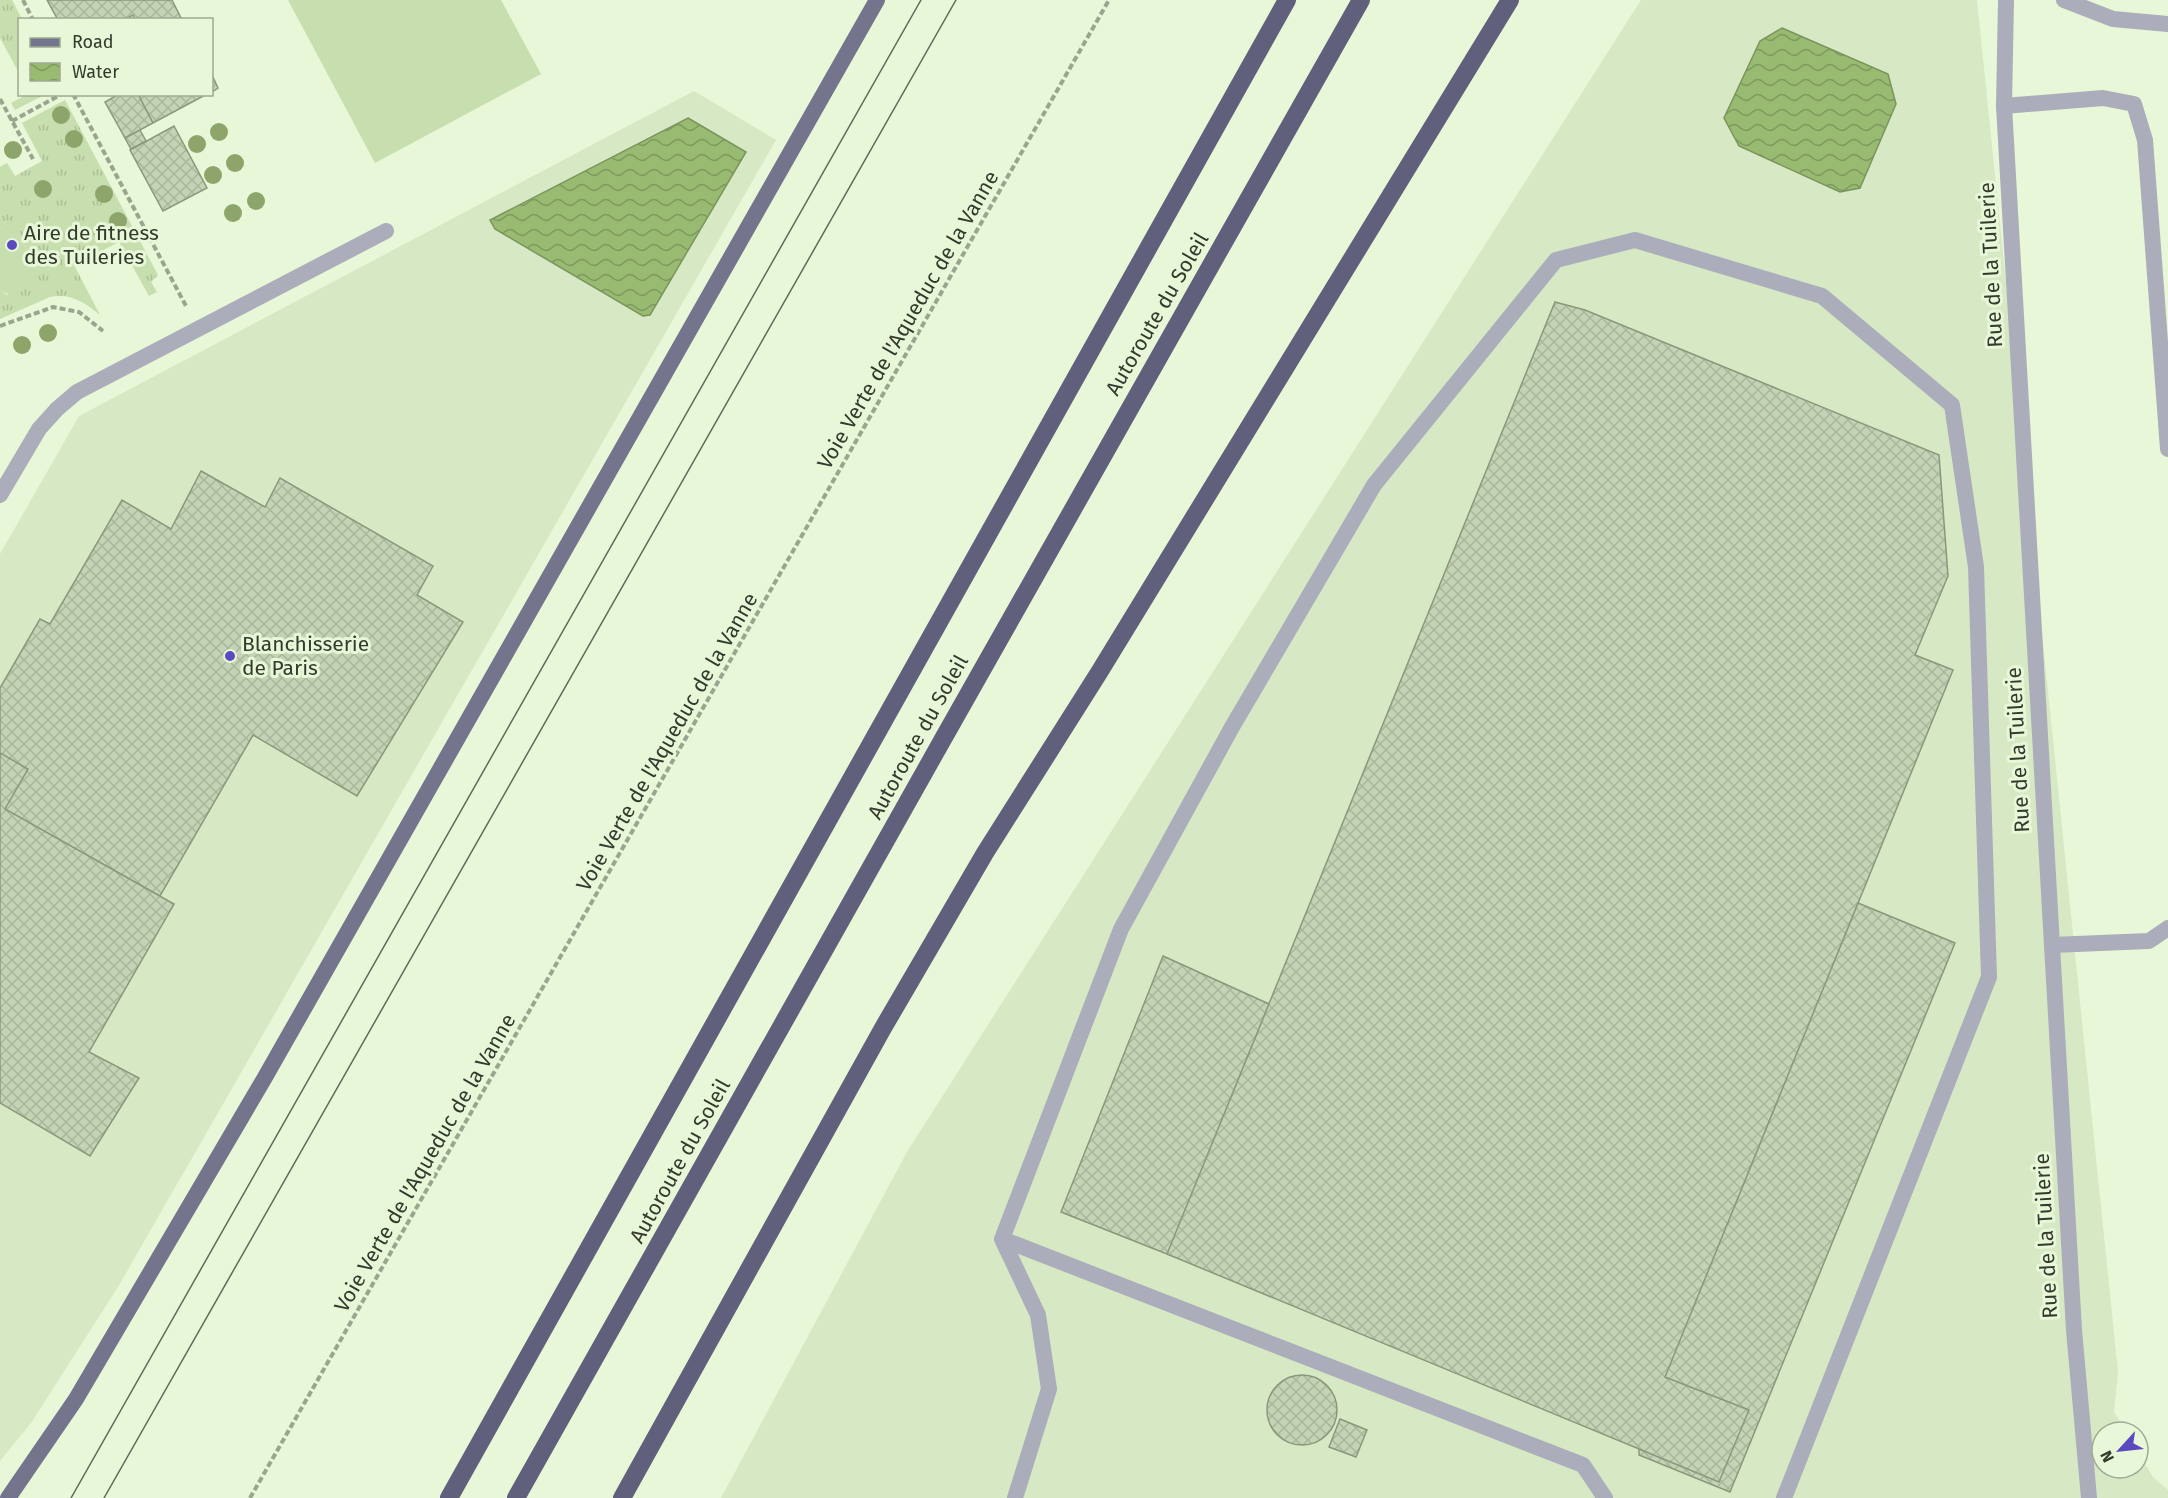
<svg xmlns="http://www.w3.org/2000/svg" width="2168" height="1498" viewBox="0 0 2168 1498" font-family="'Fira Sans',sans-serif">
  <defs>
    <pattern id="grass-tufts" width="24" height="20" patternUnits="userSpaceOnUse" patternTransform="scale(1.5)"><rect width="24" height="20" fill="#c7deae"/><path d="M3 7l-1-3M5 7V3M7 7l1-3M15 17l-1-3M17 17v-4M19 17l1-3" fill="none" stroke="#acbf96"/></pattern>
    <pattern id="water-waves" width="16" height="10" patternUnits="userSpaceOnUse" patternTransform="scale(1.5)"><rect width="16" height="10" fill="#99bb71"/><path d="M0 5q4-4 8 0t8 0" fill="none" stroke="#7e995d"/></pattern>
    <pattern id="building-cross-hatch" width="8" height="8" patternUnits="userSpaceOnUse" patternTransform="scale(1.5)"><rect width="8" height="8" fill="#c4d3b4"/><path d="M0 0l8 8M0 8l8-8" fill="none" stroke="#a9b69b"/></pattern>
  </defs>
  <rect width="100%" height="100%" fill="#e7f7d7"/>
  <path fill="#d6e9c4" d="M1641 0H1977L2118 1372 2114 1412 2126 1432H2102V1468H2138V1452L2153 1477 2168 1490V1498H721L907 1152Z
    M694 91 776 140 118 1287 31 1423 0 1461V554L79 416Z"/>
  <path fill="url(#grass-tufts)" d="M0 0H12L22 19 20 20 19 73 0 38Z
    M28 94 44 95 15 110 11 103Z
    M65 100 158 275 151 282 157 292 149 296 119 242 74 265 100 315C84 302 71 293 50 297L0 319V290L7 295 47 263 0 227V167L7 163 15 176 42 161 22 123Z"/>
  <path fill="#c7deae" d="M288 0H501L541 74 375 163Z
    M0 227 47 263C35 278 21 305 0 290Z"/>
  <path fill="url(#water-waves)" stroke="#7b945d" stroke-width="1.5" d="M1782 28 1888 74 1896 104 1860 188 1840 192 1739 146 1724 118 1760 41Z
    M688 118 746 152 650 315 643 316 495 229 490 220Z"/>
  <path fill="url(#building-cross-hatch)" stroke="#89987b" stroke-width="1.5" d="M47 0H172L182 20H135L133 15 124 20H58Z
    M212 75 218 88 212 92Z
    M119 94H138L153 123 125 138 105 102Z
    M138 94H207L153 123Z
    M174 126 207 188 163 211 130 150Z
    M140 130 146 141 131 149 125 138Z
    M1555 302 1585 310 1939 455 1948 576 1915 655 1953 670 1665 1377 1749 1410 1719 1482 1167 1254Z
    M201 471 265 507 280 478 433 566 417 595 463 622 357 796 253 735 160 896 5 809 28 769 0 753V688L40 619 50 624 122 500 171 529Z
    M0 753 28 769 5 809 174 904 89 1052 139 1078 90 1156 0 1103Z
    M1858 903 1955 943 1730 1492 1639 1455V1449L1719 1482 1749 1410 1665 1377Z
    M1163 956 1269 1004 1167 1254 1061 1212Z
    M1267 1410a35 35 0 1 1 70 0a35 35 0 1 1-70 0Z
    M1340 1419 1367 1430 1356 1457 1329 1447Z"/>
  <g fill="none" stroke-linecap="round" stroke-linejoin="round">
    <path stroke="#9aa58e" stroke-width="4" stroke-dasharray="6 3" stroke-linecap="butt" d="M23 0 33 20
      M73 94 186 306
      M0 99 33 159
      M12 121 62 94
      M0 326 53 307 79 312 103 331
      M250 1498 1109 0"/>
    <path stroke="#acadbb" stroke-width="16" d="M2064 0 2113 19 2168 24
      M2004 106 2103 98 2134 104 2145 140 2168 449
      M2052 945 2149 941 2168 928
      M1002 1239 1583 1465 1605 1498
      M1015 1498 1049 1389 1038 1315 1002 1239 1121 929 1232 727 1374 485 1556 260 1635 240 1822 296 1952 405 1976 567 1989 977 1784 1498"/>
    <path stroke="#acadbb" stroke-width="16" d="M2006 0 2004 106 2074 1330 2089 1498
      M0 495 39 429 57 409 77 392 386 231"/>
    <path stroke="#74748d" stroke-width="16" d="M8 1498 76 1399 264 1079 877 0"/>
    <path stroke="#60607c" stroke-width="18" d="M449 1498 1287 0
      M516 1498 943 739 1361 0
      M622 1498 883 1028 985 853 1100 671 1510 0"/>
    <path stroke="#616a59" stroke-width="1.5" d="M71 1498 921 0
      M104 1498 956 0"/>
  </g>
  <g fill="#8da56b">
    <circle cx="61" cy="115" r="9"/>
    <circle cx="219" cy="132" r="9"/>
    <circle cx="74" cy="139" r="9"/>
    <circle cx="197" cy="144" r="9"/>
    <circle cx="13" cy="150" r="9"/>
    <circle cx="235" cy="163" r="9"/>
    <circle cx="213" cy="175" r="9"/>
    <circle cx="43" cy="189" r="9"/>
    <circle cx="104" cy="194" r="9"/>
    <circle cx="256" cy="201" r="9"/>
    <circle cx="233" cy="213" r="9"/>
    <circle cx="118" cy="221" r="9"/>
    <circle cx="48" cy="333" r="9"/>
    <circle cx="22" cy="345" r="9"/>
  </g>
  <g fill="#5a49c1" stroke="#e7f7d7" stroke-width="2">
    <circle cx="12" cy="245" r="6"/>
    <circle cx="230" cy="656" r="6"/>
  </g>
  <g text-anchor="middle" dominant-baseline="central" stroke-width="6" stroke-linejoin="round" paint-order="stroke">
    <g font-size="21" fill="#343a2e" stroke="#e7f7d7" text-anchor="start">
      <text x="24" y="233">Aire de fitness<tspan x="24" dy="24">des Tuileries</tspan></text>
      <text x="242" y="644">Blanchisserie<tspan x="242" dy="24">de Paris</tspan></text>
    </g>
    <g font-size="21" fill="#343a2e" stroke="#e7f7d7">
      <text transform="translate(1991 265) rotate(-93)">Rue de la Tuilerie</text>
      <text transform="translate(1157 314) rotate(-60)">Autoroute du Soleil</text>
      <text transform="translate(908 320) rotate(-60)">Voie Verte de l'Aqueduc de la Vanne</text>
      <text transform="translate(918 737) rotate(-61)">Autoroute du Soleil</text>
      <text transform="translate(667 742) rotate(-60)">Voie Verte de l'Aqueduc de la Vanne</text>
      <text transform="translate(2018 750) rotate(-93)">Rue de la Tuilerie</text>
      <text transform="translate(680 1161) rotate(-61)">Autoroute du Soleil</text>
      <text transform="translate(425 1163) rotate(-60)">Voie Verte de l'Aqueduc de la Vanne</text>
      <text transform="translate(2046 1236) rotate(-93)">Rue de la Tuilerie</text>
    </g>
  </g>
  <rect x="18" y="18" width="195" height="78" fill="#e7f7d7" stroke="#9fab93" stroke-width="1.5"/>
  <rect x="30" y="38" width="30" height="9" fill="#74748d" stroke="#9fab93" stroke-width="1.5"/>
  <text x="72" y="48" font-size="18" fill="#343a2e">Road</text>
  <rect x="30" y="63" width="30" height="18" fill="url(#water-waves)" stroke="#9fab93" stroke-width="1.5"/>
  <text x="72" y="78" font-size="18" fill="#343a2e">Water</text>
  <g transform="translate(2120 1450) rotate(243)"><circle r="28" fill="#e7f7d7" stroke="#9fab93" stroke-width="1.5"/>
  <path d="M0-4.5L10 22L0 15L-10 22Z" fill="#5a49c1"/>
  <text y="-9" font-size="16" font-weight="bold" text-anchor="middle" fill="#343a2e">N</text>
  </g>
</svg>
